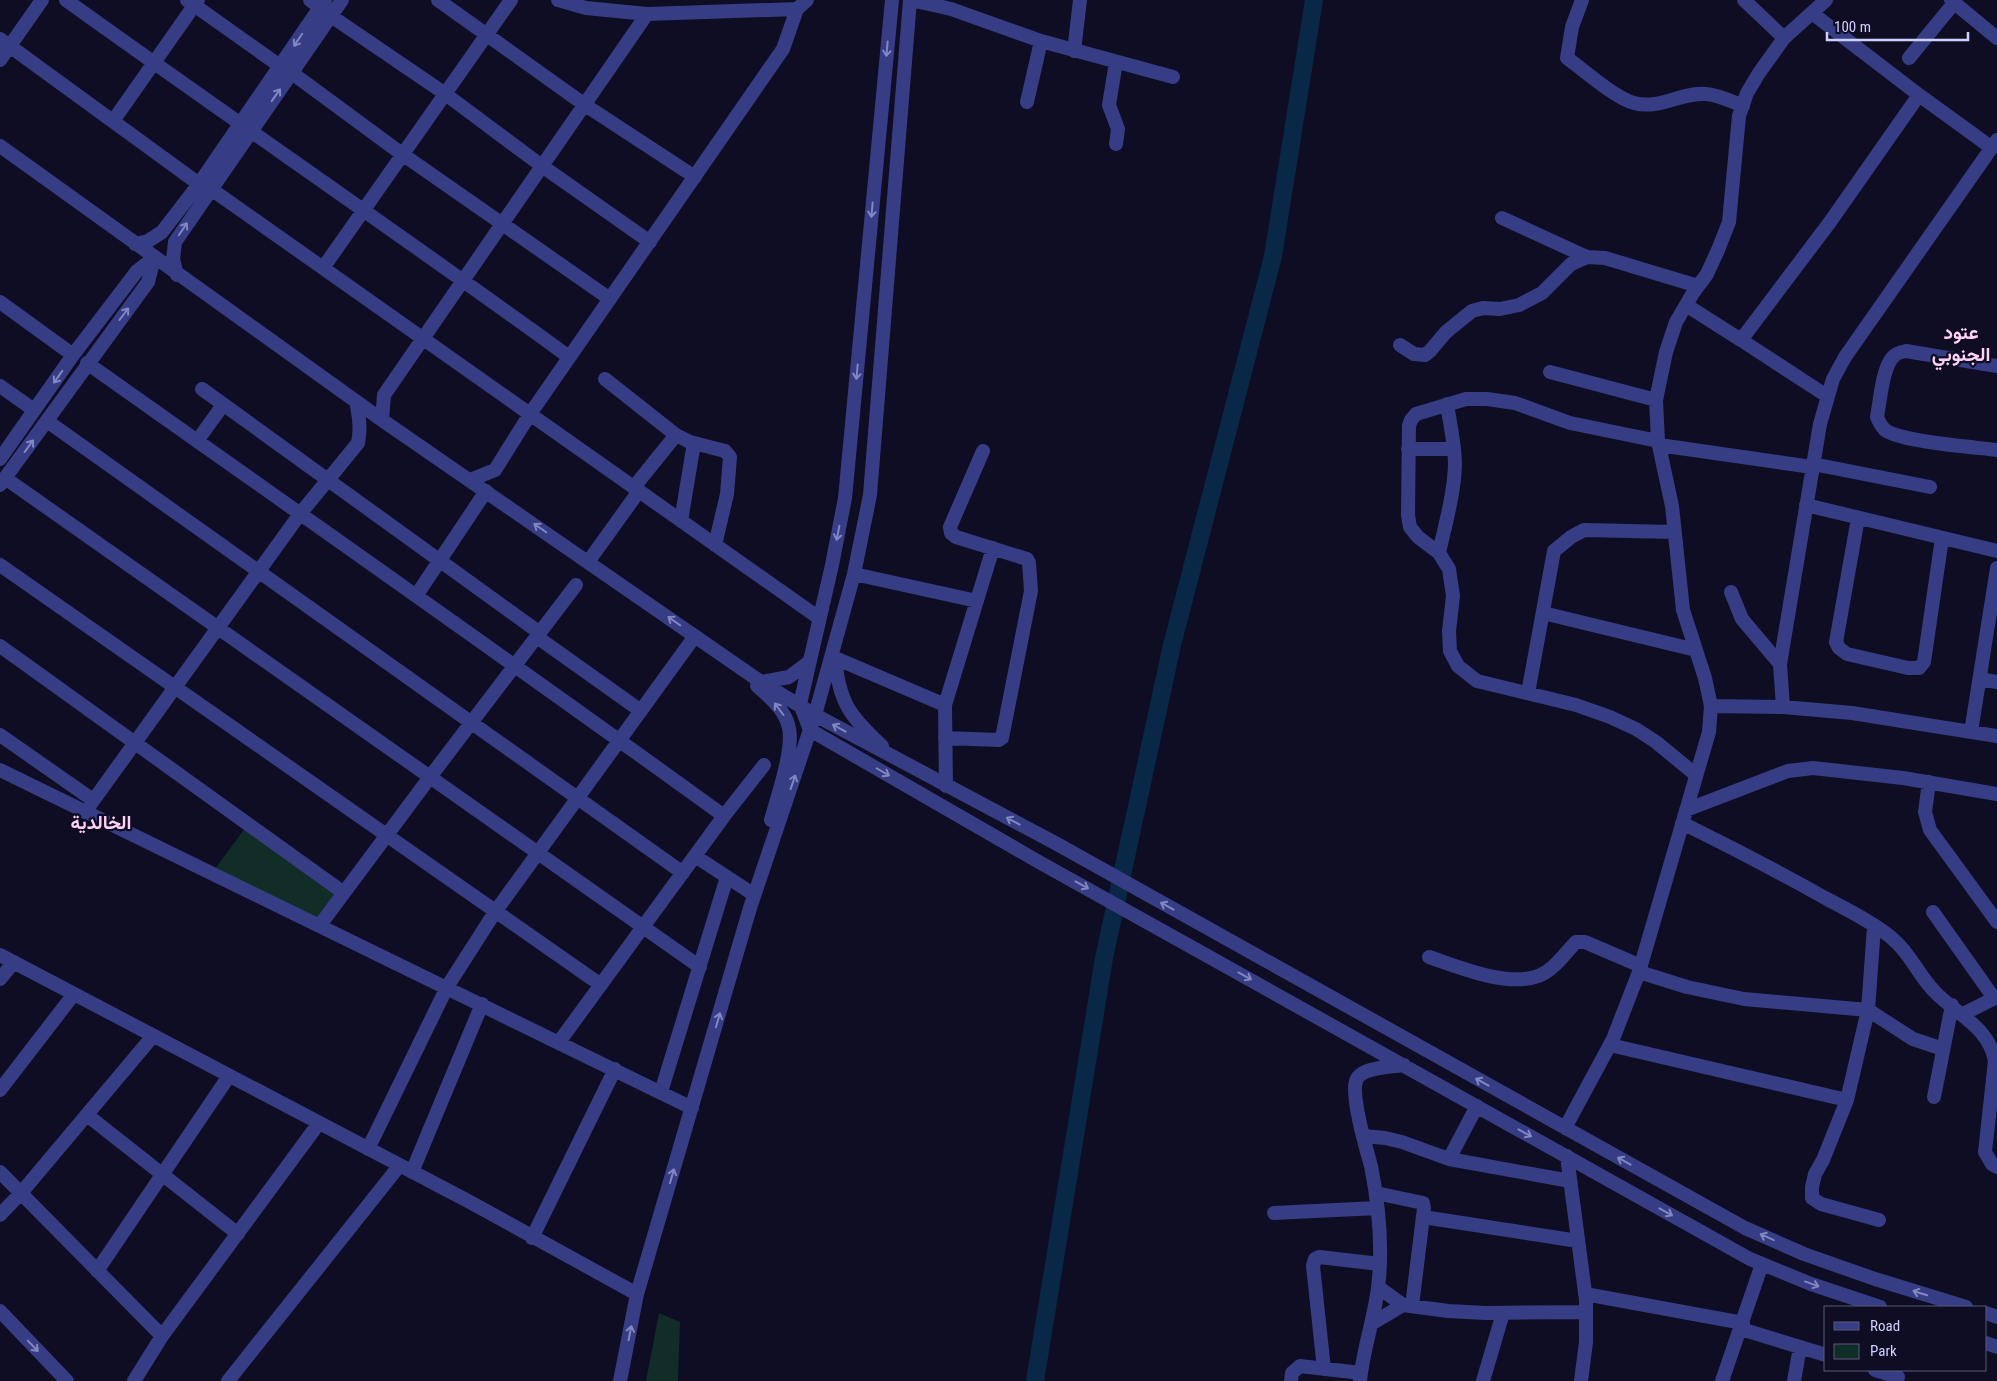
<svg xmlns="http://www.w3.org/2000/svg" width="1997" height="1381" viewBox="0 0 1997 1381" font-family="'Roboto Condensed',Vazirmatn,sans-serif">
  <rect width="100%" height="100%" fill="#0e0d23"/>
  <path fill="#102d28" d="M248 824 344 893 320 925 212 873Z
    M659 1313 680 1322 678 1381H646Z"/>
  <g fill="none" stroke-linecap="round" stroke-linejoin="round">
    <path stroke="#092746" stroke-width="18" d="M1035 1381 1104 958 1172 645 1273 256 1314 0"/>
    <path stroke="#363d84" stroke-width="14" d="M66 0C233 120 403 236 569 357
      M187 0 280 66
      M310 0 320 7
      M438 0 585 105 695 177
      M558 0 586 8 647 14 797 9
      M892 0 845 498 832 565 800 704 810 730 1039 862 1750 1259 1811 1284 1880 1307
      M911 0 951 9 1041 41 1173 77
      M1582 0 1572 27 1567 58C1584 70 1615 98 1634 103 1660 110 1681 92 1706 94 1719 95 1731 101 1743 106
      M1744 0 1784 38
      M1951 0 1997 38
      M1812 13 1919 95 1992 148
      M331 16 444 93 542 166 650 242
      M0 39 199 184
      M1074 51 1080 0
      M1909 58 1954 3
      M0 60 42 0
      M292 73 402 154 610 299
      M1027 102 1041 41
      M113 121 198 0
      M1116 144 1118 129 1109 105 1116 62
      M0 146 382 420 761 682 815 715 1057 844 1745 1228 1804 1254 1875 1279 1966 1307
      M211 189 819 618
      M1502 218 1587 257
      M135 244 148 241 162 232 199 184 325 0
      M323 268 511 0
      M177 275 173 259 175 242 342 0
      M0 302 73 355
      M1686 305 1741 340
      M1400 345 1414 354 1425 355 1430 351 1446 332 1472 311 1483 308 1500 309 1519 305 1542 293 1571 264 1587 257 1605 258 1698 286
      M87 363C300 514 513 663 724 816
      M1997 366 1906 351C1901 352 1895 354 1892 358 1882 370 1880 402 1877 417 1879 422 1881 426 1885 430 1902 442 1973 447 1997 450
      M1550 372 1656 400
      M605 379 676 435 690 442 725 451 730 457 727 494 715 545
      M0 386 34 410
      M202 389 540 633
      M1827 396 1741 340 1830 222 1919 95
      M382 420 384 395 647 14
      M47 421 683 873
      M197 441 223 405
      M1658 441 1656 400 1666 352 1676 322 1693 293 1707 274 1718 250 1729 222 1739 116 1747 93 1759 73 1784 38 1826 0
      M1659 445 1812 467
      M1408 449H1454
      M0 459 73 355 137 271 154 258
      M1813 464 1930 487
      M5 478 700 967
      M470 480 495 470 530 414 783 49 797 9 807 0
      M0 485 148 282 154 258
      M634 487 676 435
      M1806 505 1997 551
      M1858 518 1836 642 1839 648 1847 654 1908 668H1919L1924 662 1942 538
      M681 521 694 443
      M1439 553C1445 525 1454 495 1455 465 1455 445 1450 424 1447 404
      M588 562 639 491
      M0 565 601 985
      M854 574 977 601
      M1731 592 1742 619 1780 664
      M416 596 486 491
      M1543 613 1696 650
      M537 637 641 711
      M0 646 344 893
      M835 658 945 705 946 786
      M835 658C839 703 850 716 882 746
      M1980 679 1997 682
      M761 682 789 677 809 662
      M757 686C770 697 786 711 789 728 794 749 777 798 771 820
      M1528 693 1554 551 1571 537 1584 530 1675 532
      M945 705 993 548
      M1711 706 1783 707 1852 713 1997 736
      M1783 707 1780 664 1820 424 1833 379 1845 357 1997 140
      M1971 732 1997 568
      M0 735 93 800
      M945 738 999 740 1002 738 1031 591 1029 563 1027 559 956 537 951 533 950 527 983 451
      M0 770 692 1108
      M1929 782 1925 812 1930 830 1997 922
      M1686 810 1788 771 1813 768 1903 778 1997 794
      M85 812 300 514 358 443C361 428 359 416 356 401
      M1682 823C1731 847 1779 872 1827 899 1846 909 1880 926 1895 941 1911 955 1919 976 1935 992 1957 1015 1989 1027 1995 1061L1985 1152 1992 1164 1997 1167
      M695 856 753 894
      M1933 912 1994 998
      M320 925 430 777 576 585
      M1874 927 1868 1010 1847 1100 1823 1160 1815 1174 1812 1187V1198L1821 1204 1879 1220
      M0 955 468 1201 637 1294
      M1429 957C1459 967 1503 986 1535 977 1552 973 1565 953 1576 942H1585L1641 966
      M1639 972 1687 987 1744 999 1868 1010 1913 1039 1943 1049
      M0 979 14 962
      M1963 1014 1997 997
      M559 1042 724 816 764 765
      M1610 1045 1847 1100
      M0 1090 74 994
      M661 1092 727 877
      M1934 1097 1952 1005
      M87 1115 238 1234
      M1565 1128 1613 1039 1639 972 1709 732 1711 706 1705 678 1683 610 1672 506 1658 441 1570 423 1515 403 1487 399H1466L1416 414 1411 420 1409 426 1408 515 1410 527 1418 537 1439 553 1449 569 1453 596 1449 631 1450 651 1458 666 1477 681 1576 705 1610 717 1636 729 1656 742 1696 775
      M1364 1136 1385 1138 1402 1142 1449 1159 1570 1181
      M368 1149 447 987 495 912 695 636
      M1567 1156 1586 1300V1342L1581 1381
      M1449 1159 1477 1106
      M0 1172 162 1336
      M412 1172 482 1004
      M1376 1193 1423 1203 1424 1208 1412 1306
      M1274 1213 1377 1208
      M0 1215 21 1193 153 1036
      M1423 1217 1578 1241
      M532 1238 615 1069
      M97 1271 229 1076
      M1378 1287 1403 1305 1448 1311 1486 1313 1586 1312
      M1585 1294 1743 1323
      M0 1311 67 1381
      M1986 1313 1997 1317
      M1371 1324 1403 1305
      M1741 1329 1826 1355
      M1986 1343 1997 1347
      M1324 1369 1313 1266 1315 1259 1319 1257 1380 1264
      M1875 1370 1898 1377
      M134 1381 162 1336 319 1123
      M228 1381 400 1165
      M620 1381 637 1294 750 908 815 715 854 574 870 495 910 0
      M1291 1381 1292 1373 1300 1366 1361 1373
      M1360 1381C1363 1350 1374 1319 1378 1288 1383 1247 1379 1206 1371 1166 1366 1148 1351 1097 1356 1081 1360 1067 1391 1067 1404 1065
      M1483 1381 1503 1313
      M1722 1381 1762 1264
      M1794 1381 1800 1347"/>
  </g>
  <defs><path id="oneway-shaft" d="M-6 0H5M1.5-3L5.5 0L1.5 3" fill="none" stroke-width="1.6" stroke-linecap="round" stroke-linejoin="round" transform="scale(1.25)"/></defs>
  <g stroke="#8286c2">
    <use href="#oneway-shaft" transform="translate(298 40) rotate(124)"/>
    <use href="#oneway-shaft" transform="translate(887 49) rotate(95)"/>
    <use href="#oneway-shaft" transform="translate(276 95) rotate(-55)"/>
    <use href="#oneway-shaft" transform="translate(872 210) rotate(95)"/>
    <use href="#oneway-shaft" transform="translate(183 229) rotate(-56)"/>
    <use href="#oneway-shaft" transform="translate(124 314) rotate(-53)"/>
    <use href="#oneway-shaft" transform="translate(857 372) rotate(95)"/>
    <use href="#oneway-shaft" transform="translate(58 377) rotate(125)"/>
    <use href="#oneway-shaft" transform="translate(29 446) rotate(-54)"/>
    <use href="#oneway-shaft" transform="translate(540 528) rotate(-145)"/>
    <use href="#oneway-shaft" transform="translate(838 533) rotate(101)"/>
    <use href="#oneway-shaft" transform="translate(674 621) rotate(-145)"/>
    <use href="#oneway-shaft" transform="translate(779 709) rotate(-127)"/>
    <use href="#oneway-shaft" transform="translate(839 728) rotate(-151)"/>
    <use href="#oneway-shaft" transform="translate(883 772) rotate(30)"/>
    <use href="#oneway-shaft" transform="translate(793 782) rotate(-71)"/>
    <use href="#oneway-shaft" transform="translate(1013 821) rotate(-152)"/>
    <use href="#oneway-shaft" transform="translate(1082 885) rotate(29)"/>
    <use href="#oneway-shaft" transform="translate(1167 906) rotate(-151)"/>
    <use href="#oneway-shaft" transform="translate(1245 976) rotate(29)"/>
    <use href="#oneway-shaft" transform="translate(718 1020) rotate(-74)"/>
    <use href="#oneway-shaft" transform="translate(1482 1082) rotate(-151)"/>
    <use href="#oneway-shaft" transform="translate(1525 1133) rotate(29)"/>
    <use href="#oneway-shaft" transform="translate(1624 1161) rotate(-151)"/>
    <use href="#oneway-shaft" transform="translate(672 1176) rotate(-74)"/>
    <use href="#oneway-shaft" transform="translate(1666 1212) rotate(29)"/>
    <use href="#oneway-shaft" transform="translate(1767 1237) rotate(-156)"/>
    <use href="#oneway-shaft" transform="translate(1812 1284) rotate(20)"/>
    <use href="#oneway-shaft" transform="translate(1920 1293) rotate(-163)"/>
    <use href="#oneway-shaft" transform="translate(630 1333) rotate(-79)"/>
    <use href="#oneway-shaft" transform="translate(33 1346) rotate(46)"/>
  </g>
  <g text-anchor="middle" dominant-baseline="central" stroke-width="4.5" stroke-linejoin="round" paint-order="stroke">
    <g font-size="19" font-weight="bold" fill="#ffd1f4" stroke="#0e0d23">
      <text x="1961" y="332">عتود<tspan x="1961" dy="22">الجنوبي</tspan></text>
      <text x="101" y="822">الخالدية</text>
    </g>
  </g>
  <rect x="1824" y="1306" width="162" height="65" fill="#0e0d23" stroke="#5b5b7b"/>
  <rect x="1834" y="1322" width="25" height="8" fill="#363d84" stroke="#5b5b7b"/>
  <text x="1870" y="1331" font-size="15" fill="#cfd0ff">Road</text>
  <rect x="1834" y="1344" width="25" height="15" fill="#102d28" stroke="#5b5b7b"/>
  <text x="1870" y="1356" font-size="15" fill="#cfd0ff">Park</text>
  <path d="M1827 32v8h141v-8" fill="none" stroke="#cfd0ff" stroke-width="2.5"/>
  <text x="1834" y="32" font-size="15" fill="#cfd0ff" stroke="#0e0d23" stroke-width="4" paint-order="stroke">100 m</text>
</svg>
